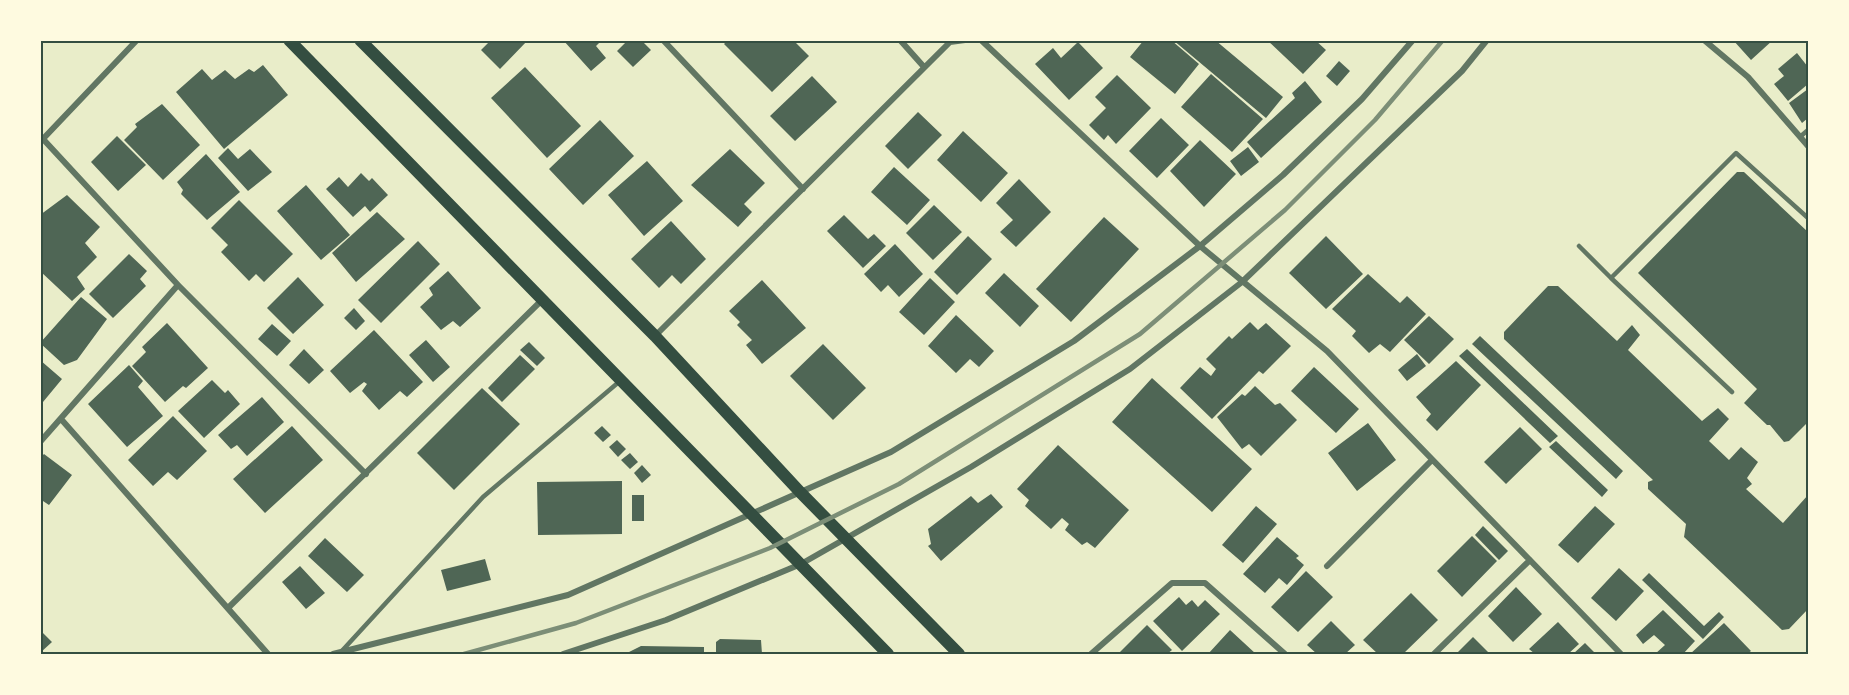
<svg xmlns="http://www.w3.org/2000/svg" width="1849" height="695" viewBox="0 0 1849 695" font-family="Commissioner,sans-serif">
  <rect width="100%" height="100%" fill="#e9edc9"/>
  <path fill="#4f6655" d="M491 40H528L500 69 481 50Z
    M563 40H602L596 46 606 58 591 71Z
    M628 40H641L651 50 633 67 617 51Z
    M728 40H793L809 56 772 92 724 44Z
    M1144 40H1171L1199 64 1175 94 1130 57Z
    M1173 40H1215L1283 97 1266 118Z
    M1267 40H1315L1326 50 1303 74Z
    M1733 40H1773L1751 60Z
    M1078 42 1103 68 1069 100 1035 64 1053 48 1061 58Z
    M1797 53 1808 67V84L1788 101 1774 84 1784 76 1778 69Z
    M1339 61 1350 71 1337 86 1326 76Z
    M263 65 288 95 224 149 176 92 202 69 212 80 225 70 235 79 249 69 254 72Z
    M525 67 581 126 547 158 491 98Z
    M1211 74 1263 119 1232 152 1181 107Z
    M1117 75 1151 108 1116 144 1108 135 1104 140 1089 125 1106 108 1095 97Z
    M812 76 837 102 795 141 770 116Z
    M1305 81 1322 102 1261 158 1247 142 1295 98 1292 93Z
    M1808 89V118L1802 123 1789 103Z
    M162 104 200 145 163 180 124 140 137 127 135 124Z
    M918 112 942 135 908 169 885 146Z
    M1161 118 1189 145 1157 178 1129 151Z
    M600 120 634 156 583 205 549 169Z
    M963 131 1008 173 981 202 937 160Z
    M117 136 146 165 118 191 91 162Z
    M1200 140 1236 174 1204 207 1170 171Z
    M1248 147 1259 162 1241 176 1230 161Z
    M228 148 238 159 250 149 272 172 248 191 218 158Z
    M730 149 765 183 744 204 752 212 738 227 691 185Z
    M206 154 240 192 207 220 181 194 183 190 177 182Z
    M647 161 683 201 644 236 608 195Z
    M894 167 930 200 907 225 871 192Z
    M1737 172H1744L1808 232V422L1789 441 1784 442 1770 425H1767L1744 403 1757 389 1638 273Z
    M361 173 369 181 372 178 388 195 370 212 365 206 353 217 326 189 339 177 348 187Z
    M1019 179 1051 212 1016 247 1000 232 1013 220 996 203Z
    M306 185 350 235 321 260 277 211Z
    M67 195 100 227 85 243 97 257 77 277 85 289 72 301 40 271V233L43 230 40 228V215Z
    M239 200 293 254 264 282 256 274 249 281 221 252 228 245 211 228Z
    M934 205 962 232 933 260 906 233Z
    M377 212 405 239 356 282 332 253Z
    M844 215 868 239 874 234 886 246 863 268 827 231Z
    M1104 217 1139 249 1071 322 1036 289Z
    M671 221 706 259 681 284 672 275 659 288 631 259Z
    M968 236 992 259 957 295 934 272Z
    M1326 236 1363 274 1326 309 1289 273Z
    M418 241 440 264 381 323 358 300Z
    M895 244 923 274 899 297 888 285 881 292 864 274Z
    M129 254 147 271 140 279 146 286 113 318 89 294Z
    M448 271 481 308 460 327 453 321 441 330 420 307 433 295 429 288Z
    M1004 273 1039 306 1020 327 985 293Z
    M1368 274 1400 303 1407 296 1426 314 1390 352 1380 344 1369 353 1352 336 1356 331 1332 309Z
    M298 277 324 305 293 334 267 308Z
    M930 278 955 302 924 335 899 312Z
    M762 280 806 328 762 364 746 345 752 340 737 325 740 322 729 311Z
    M1548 286H1558L1617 341 1632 325 1640 335 1628 350 1702 421 1718 408 1729 419 1709 441 1729 460 1741 447 1758 462 1747 478 1752 484 1746 489 1783 523 1808 495V609L1789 629 1782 630 1684 537 1686 524 1648 489V482L1653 480 1504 339V332Z
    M81 297 107 319 77 360 64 365 40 343Z
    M354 308 365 321 356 330 344 318Z
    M956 315 994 351 979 367 970 359 956 373 928 346Z
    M1429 316 1454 339 1429 364 1404 340Z
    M1250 322 1258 330 1266 323 1291 346 1263 374 1259 371 1212 419 1180 388 1200 367 1211 376 1216 369 1206 359 1229 336 1232 339Z
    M167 323 208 368 186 388 183 386 165 402 132 366 146 352 142 347Z
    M272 324 291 341 277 356 258 339Z
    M374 330 423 382 407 397 400 391 379 410 362 391 367 384 364 382 350 393 330 371Z
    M1480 336 1623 471 1616 479 1472 344Z
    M426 340 450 367 433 382 409 355Z
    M529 342 545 358 537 366 520 350Z
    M823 344 866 388 833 420 790 376Z
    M304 349 324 370 309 384 289 365Z
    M1467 349 1558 436 1550 443 1459 356Z
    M1417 354 1426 366 1407 381 1398 370Z
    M520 355 535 369 502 402 488 388Z
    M40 360 62 379 43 402 40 399Z
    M1456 361 1481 385 1437 431 1426 420 1431 414 1416 397Z
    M129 365 143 381 138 387 163 416 127 447 88 404Z
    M1314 367 1359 409 1336 433 1291 391Z
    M1152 378 1252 469 1212 512 1112 422Z
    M212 380 225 393 228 390 240 404 204 438 178 411Z
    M1255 386 1275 405 1280 403 1297 420 1261 456 1249 444 1242 449 1217 417 1242 394 1245 396Z
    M482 388 520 424 454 490 417 453Z
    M262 397 284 422 247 456 237 445 231 449 218 435Z
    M173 416 207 451 177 480 168 472 153 486 128 460Z
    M1368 423 1396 460 1357 491 1328 453Z
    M292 426 323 460 265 513 233 479Z
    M602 426 611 435 603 442 594 433Z
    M1520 427 1542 449 1506 484 1484 462Z
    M617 440 626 449 618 457 609 447Z
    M1556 441 1608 490 1602 497 1549 447Z
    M1058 445 1129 510 1095 548 1087 542 1082 545 1065 530 1069 524 1062 518 1051 529 1025 506 1029 500 1017 489Z
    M630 453 638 462 630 469 621 460Z
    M44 454 72 475 49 505 40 499V458Z
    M642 465 651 475 642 483 634 473Z
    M622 481V534L538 535 537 482Z
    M991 494 1003 507 941 561 928 546 931 544 928 529 971 496 978 503Z
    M632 495H644V521H632Z
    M1256 506 1277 524 1243 563 1222 545Z
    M1595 506 1615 524 1578 563 1558 545Z
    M1483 526 1508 551 1499 560 1475 535Z
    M1472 536 1497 561 1462 597 1437 571Z
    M1277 537 1299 556 1296 558 1304 565 1287 585 1279 578 1265 593 1243 574Z
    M325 538 364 575 347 592 308 556Z
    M485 559 491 580 447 591 441 570Z
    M300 566 325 593 306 609 282 582Z
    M1619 568 1644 591 1616 621 1591 598Z
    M1306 571 1333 597 1298 632 1271 607Z
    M1649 573 1704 626 1719 612 1724 617 1703 639 1642 580Z
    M1516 587 1542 614 1513 642 1488 616Z
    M1411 593 1438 620 1403 654H1378L1363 640Z
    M1179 597 1186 605 1192 600 1198 607 1205 600 1220 614 1182 651 1153 621Z
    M1663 610 1695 641 1683 654H1655L1665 645 1654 635 1643 644 1636 635Z
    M1331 621 1355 645 1345 654H1317L1307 645Z
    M1558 622 1579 644 1568 654H1535L1529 649Z
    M1724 623 1751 651 1747 654H1690Z
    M1147 625 1172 650 1167 654H1118Z
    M40 630 52 642 40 653Z
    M1230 630 1256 654H1208Z
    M1473 637 1490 654H1456Z
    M720 639 761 640 762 654H716V642Z
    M1585 643 1596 654H1573Z
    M641 646 704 647V654H629V652Z"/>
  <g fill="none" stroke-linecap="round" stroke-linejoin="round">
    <path stroke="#617663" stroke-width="4.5" d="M1801 136 1808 130
      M1579 246 1611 278
      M1732 392 1611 278 1736 153 1808 218
      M340 653 483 497 620 381"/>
    <path stroke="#617663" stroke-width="6" d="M663 40 803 189
      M900 40 924 67
      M981 40 1200 246 1327 351 1621 654
      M1704 40 1748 77 1808 146
      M950 42 965 40
      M43 139 178 285 366 474
      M41 141 137 40
      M655 336 952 40
      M61 419 268 654
      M40 442 178 285
      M1327 566 1432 460
      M228 608 541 301
      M333 654 568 595 891 452 1074 341 1200 246 1283 175 1362 99 1413 40
      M563 654 666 620 801 564 971 467 1130 369 1242 282 1462 71 1487 40
      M1091 654 1172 583H1205L1285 654
      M1434 654 1530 560"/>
    <path stroke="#344e41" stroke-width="12" d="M289 40 888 654
      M360 40 655 336 800 492 959 654"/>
    <path stroke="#7c8e77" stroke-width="4.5" d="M464 654 576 623 770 548 899 484 1140 334 1285 210 1375 120 1443 40"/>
  </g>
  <rect width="1849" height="695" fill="none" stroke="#fefae0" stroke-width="84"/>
  <rect x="42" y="42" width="1765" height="611" fill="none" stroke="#344e41" stroke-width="2"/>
</svg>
